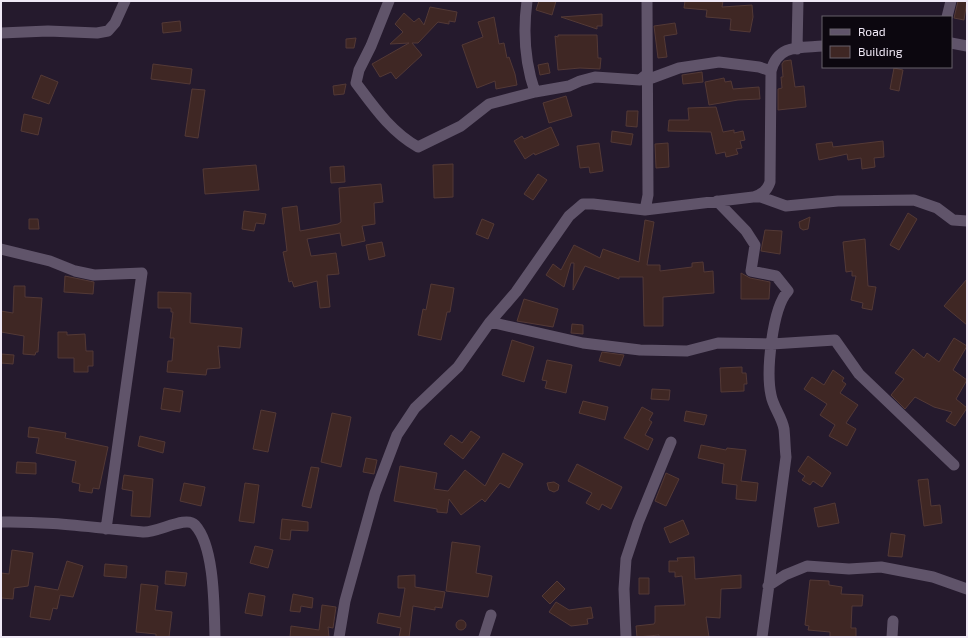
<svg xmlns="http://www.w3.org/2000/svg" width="968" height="638" viewBox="0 0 968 638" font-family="'Exo 2',sans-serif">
  <rect width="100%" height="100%" fill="#251a2d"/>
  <path fill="#3f2724" stroke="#533936" d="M539 1H556L552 15 536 10Z
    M685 1H723L722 7 752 5 753 17 750 32 730 30 731 19 706 17 707 10 684 8Z
    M958 1H967L964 20 954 18Z
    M430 7 457 12 455 22 449 21V24L438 22 418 43H412L422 55 396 79 391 72 380 77 372 64 409 43 390 44 403 32 395 24 404 13 414 22 419 18 424 25Z
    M602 14V26H597V29L561 17Z
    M494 17 499 44 504 43 507 58 509 57 515 74 517 85 496 89 495 81 477 88 462 45 483 37 478 22Z
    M180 21 181 31 163 33 162 23Z
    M675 23 677 34 664 36 667 57 658 58 654 26Z
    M558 35H597L598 58H601L600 69 580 68 558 70 555 36 558 37Z
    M356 38 354 48H346V39Z
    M791 60 795 87 804 86 806 107 778 110V89L782 88 781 77H783L782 64 784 61Z
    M548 63 550 73 540 75 538 65Z
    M153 64 192 69 190 84 151 79Z
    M894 68 903 70 899 91 890 89Z
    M702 72 703 82 683 84 682 75Z
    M41 75 58 82 49 104 32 98Z
    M724 78 725 82 731 81 733 89 759 87 760 99 738 100 709 105 705 82Z
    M346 84 344 94 334 95 333 86Z
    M192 89 205 90 198 138 185 136Z
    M566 96 572 116 549 123 543 103Z
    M716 107 723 132 734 130V133L743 131 745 140 740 141 742 148 736 149 738 154 726 157 725 152 716 154 711 132 668 131 669 120H689L688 108Z
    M627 111H638L637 127 626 126Z
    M24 114 42 118 38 135 21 131Z
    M551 127 559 145 535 155 534 153 525 159 514 141 522 136 524 139Z
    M612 131 633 134 631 145 611 142Z
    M883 141 884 157 874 158 875 167 862 169 861 158 848 160 847 154 819 160 816 144 832 142 833 147Z
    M599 143 603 171 590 173 589 167 580 168 577 146Z
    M668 143 669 167 656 168 655 144Z
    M453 164V197L434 198 433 165Z
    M256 165 259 190 205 194 203 169Z
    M344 166 345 182 331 183 330 167Z
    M538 174 547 180 533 200 524 194Z
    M381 184 383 202 374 203 375 224 362 226 365 241 342 246 340 233 307 239 311 256 336 253 339 274 327 275 330 307 320 308 317 281 294 287 292 281 289 282 283 252 287 251 282 208 297 206 300 231 338 224 341 222 339 188Z
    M244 211 266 214 264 224 256 223 254 231 242 229Z
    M908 213 917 219 899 250 890 245Z
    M810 217 808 229 803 230 800 228 799 222Z
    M29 219H38L39 229H29Z
    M482 219 494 224 488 239 476 234Z
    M645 220 654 222 647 265H660V271L692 267V263L703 262 704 272 713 271 714 293 663 297V326H644L643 277H619V279L585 266 573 290 574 263H571L564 287 546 275 553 264 561 270 574 245 600 258 603 249 639 262Z
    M765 230 782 231 780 254 761 251Z
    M865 239 868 286 876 287 872 310 862 308 863 303 851 300 856 276H852V271L846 272 843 242Z
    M382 242 385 256 369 260 366 245Z
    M741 273 750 278 770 282 769 299H741Z
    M65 276 94 282 93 294 64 292Z
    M967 279V325L944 306Z
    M431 284 454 288 450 312H447L441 340 418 335 423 309 426 310Z
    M14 286H25V297L42 298 38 352H36L35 355 23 354 24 336 1 332V311L13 313Z
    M158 292 191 293 190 323 242 328 240 348 218 346 220 368 207 369 206 375 167 372 168 361H172L174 338H170L173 312H171V308H158Z
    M524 299 558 309 553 327 517 321Z
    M572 324 583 325V334L571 333Z
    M58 332H67V335L85 334 86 351H93V366H88V372H74V358H58Z
    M954 338 967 346 953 370 967 380 956 399 967 408 955 426 946 421 952 412 934 407 915 397 905 409 891 395 904 379 895 373 913 349 924 358 927 353 939 362Z
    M512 340 534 347 524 382 502 375Z
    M602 352 624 355 620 366 599 361Z
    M1 354 14 355 13 364 1 363Z
    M547 360 572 365 566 393 545 388 547 381 542 380Z
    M742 367V373H746L747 384H744V391L721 392 720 368Z
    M833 370 844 378 842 381 846 384 840 393 858 405 846 423 856 429 847 446 829 436 835 425 820 415 827 404 804 389 812 377 824 385Z
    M164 388 183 391 180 412 161 409Z
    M652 389 670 390 669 400 651 399Z
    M583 401 608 407 605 420 579 413Z
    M642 407 653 413 649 420 652 422 645 435 653 439 648 450 624 438Z
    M261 410 276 413 268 452 253 449Z
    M686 411 707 415 704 425 684 421Z
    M332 413 351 417 341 467 321 462Z
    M29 427 66 433 65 438 108 447 99 489 93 488 92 493 79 491 80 484 72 482 76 461 36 453 39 438 28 437Z
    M471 431 480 437 463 459 444 444 451 435 462 443Z
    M140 436 165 442 163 453 138 446Z
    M701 445 726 450 727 448 746 450 741 481 758 483 756 501 736 499 737 485 722 483 724 464 698 458Z
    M503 453 523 464 509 488 500 483 485 502 482 499 461 515 449 499 447 513 437 512V509L394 501 400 466 437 473 434 489 448 491 465 470 485 486Z
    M808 456 831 473 822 487 813 481 810 485 802 480 805 476 798 471Z
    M366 458 377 460 374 474 363 472Z
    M17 462 36 463V474L16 473Z
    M577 464 622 487 611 509 602 504 599 510 586 503 592 493 568 481Z
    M311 467 319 468 311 508 302 506Z
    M666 473 679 479 666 506 655 501Z
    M124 475 153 479 150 517 131 516 133 491 122 489Z
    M928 479 931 506 940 505 942 523 924 526 918 480Z
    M554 482 559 485 558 490 554 492 549 490 547 483Z
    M184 483 205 487 201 506 180 501Z
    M245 483 259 485 254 523 239 521Z
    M835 503 839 523 818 527 814 508Z
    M282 519 308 522V531L291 530 290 540 280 539Z
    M683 520 689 534 670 543 664 528Z
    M891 533 905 535 902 557 888 556Z
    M452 542 480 546 476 573 492 576 488 597 446 591Z
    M255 546 273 550 268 568 250 563Z
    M12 550 33 553 28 586 14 588 13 599 1 598V573L9 574Z
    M694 557 695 579 741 575V588L721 589 720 618 706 617 709 637H659V635L637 637 636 626 654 624 655 622V606L685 605 682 576 675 577V572H669V561H678L677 558Z
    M67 561 83 566 73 597 60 595 57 609 53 608 50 620 30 617 35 586 58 590Z
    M105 564 127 566 126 578 104 576Z
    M166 571 187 573 185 586 165 584Z
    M415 575V587L445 592 442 608 435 607V610L413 606 409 637H399L401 628 377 623 379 613 400 617 405 588H398V576Z
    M639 578H649V594H639Z
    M810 580 829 581V585L842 587 841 594 863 595 862 606H852L851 628H856V637H830V632L808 630 809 626 805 625Z
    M557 581 565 589 550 604 542 596Z
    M141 584 158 586 155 610 172 612 169 637H156V634L136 632Z
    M249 593 265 596 262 616 245 613Z
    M293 594 313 598 312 608 301 606 300 612 290 611Z
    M556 602 569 610 591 607 593 618 587 619 588 624 571 626 549 612Z
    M322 605 336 607 333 628 328 627 329 637H290L291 626 319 630Z
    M456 625a5 5 0 1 1 10 0a5 5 0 1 1-10 0Z"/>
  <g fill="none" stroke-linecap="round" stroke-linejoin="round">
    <path stroke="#60546a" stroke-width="11" d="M389 1 371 46 359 70 356 83C374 107 391 132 418 147L461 126 489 104 535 92
      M527 1C523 31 525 63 535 92L569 86 580 81 595 77 640 80 647 74 652 78 679 68 719 62 759 67 771 71
      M947 17 951 1
      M1 33 48 31 97 33 108 31 115 23 125 1
      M951 43 967 46
      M797 49 798 1
      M754 197C762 194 767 191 770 182L771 71C778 44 799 48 823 46
      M717 201 746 231 755 245 751 271 776 276 788 291C772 308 766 372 771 395 773 407 782 417 784 429 785 438 785 448 786 457L762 637
      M645 210 648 195 647 1
      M1 249 50 261 75 271 94 275 142 273 106 529
      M490 322 583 343 640 350 687 351 718 343 772 344 835 340 859 374 954 465
      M1 522C49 521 96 528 143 532 158 533 186 515 195 525 215 547 214 608 215 637
      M768 586 785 575 807 566 849 569 881 567 933 577 967 589
      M339 637 345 601 375 493 397 435 415 408 458 367 490 322 516 292 569 216 583 204H593L645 210 753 197H761L786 206 838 201 914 200 937 208 953 220 967 221
      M484 637 491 615
      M626 637 624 589 626 559 638 523 671 442
      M892 637 893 621"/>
  </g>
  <rect width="968" height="638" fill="none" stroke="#f0e9f6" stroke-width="4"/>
  <rect x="822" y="16" width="130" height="52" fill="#0c070f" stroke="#67616b"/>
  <rect x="830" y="29" width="20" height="6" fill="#60546a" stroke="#67616b"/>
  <text x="858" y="36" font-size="12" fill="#f0e9f6">Road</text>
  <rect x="830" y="46" width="20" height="12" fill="#3f2724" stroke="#67616b"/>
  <text x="858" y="56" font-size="12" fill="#f0e9f6">Building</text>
</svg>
